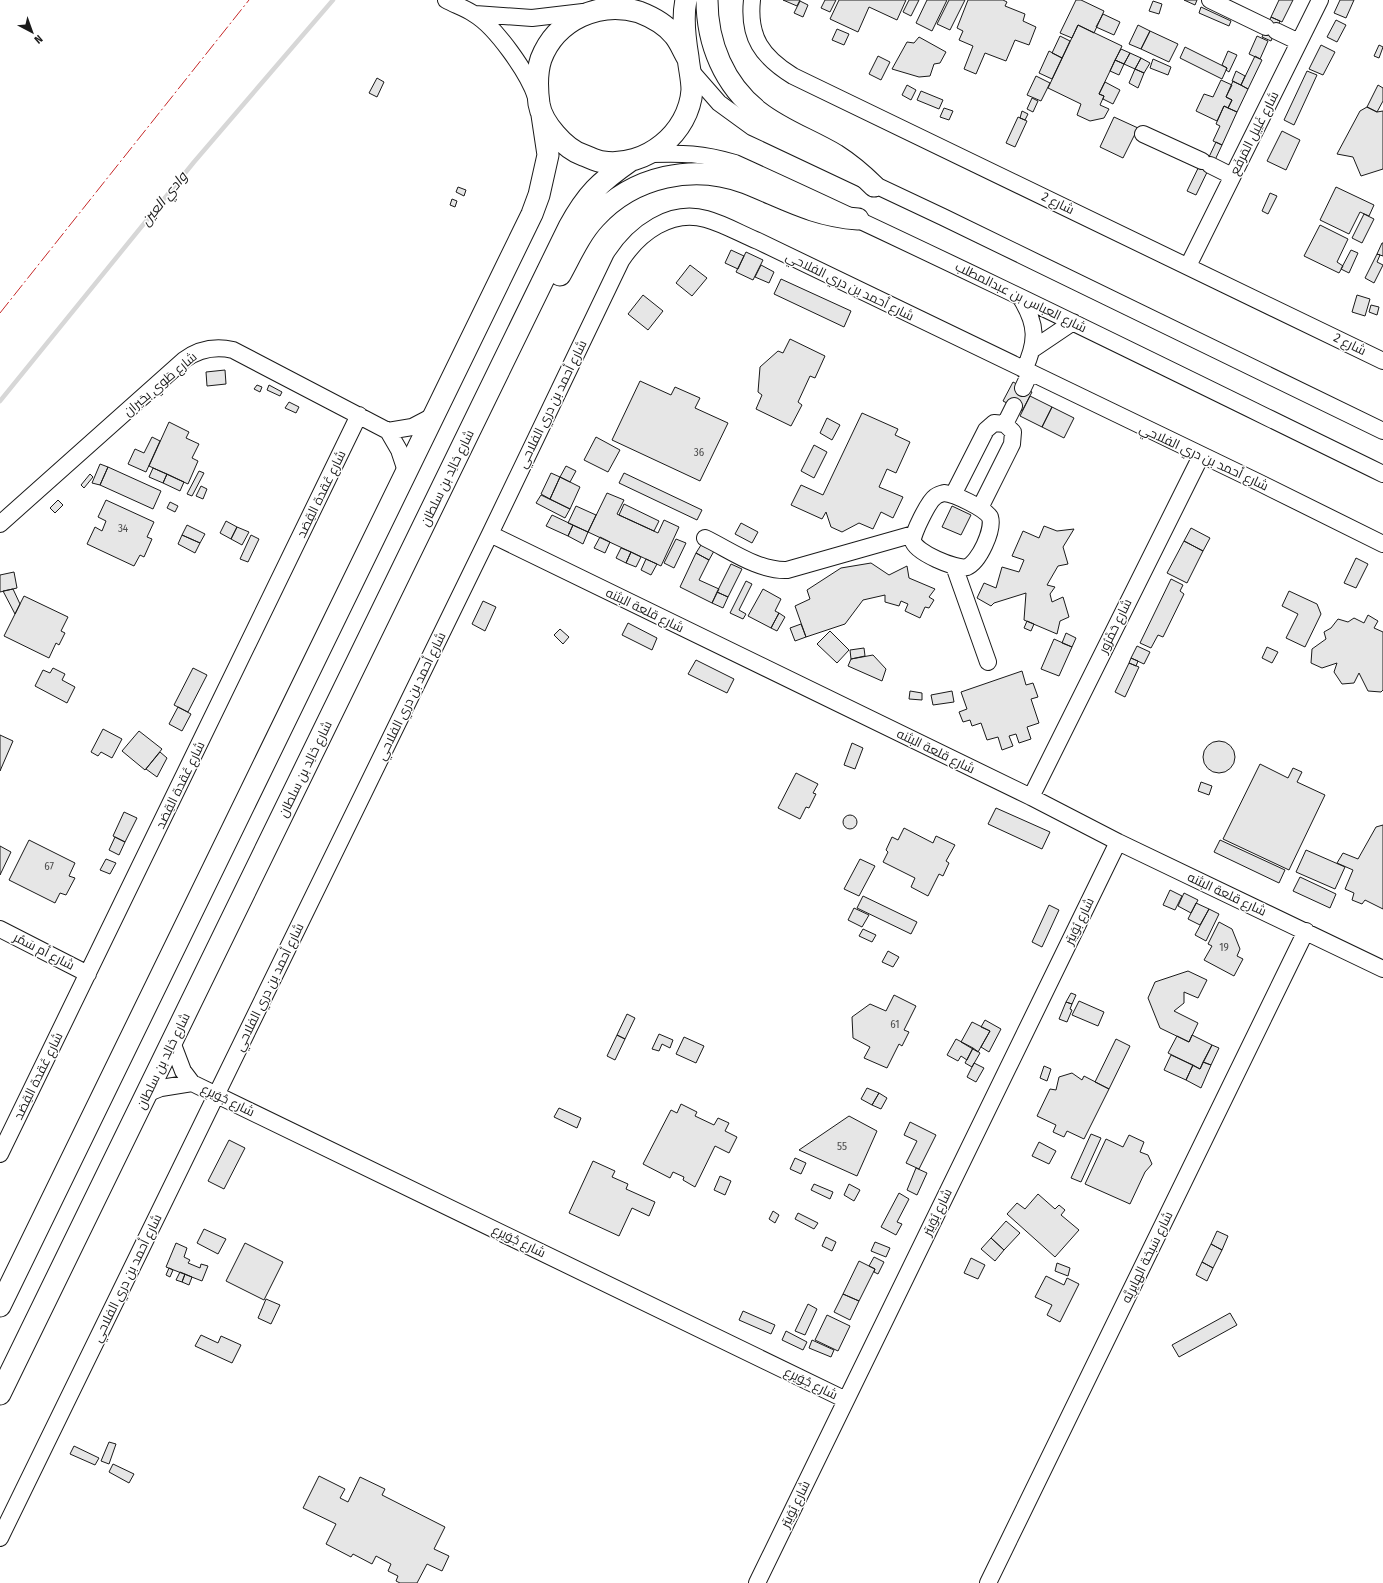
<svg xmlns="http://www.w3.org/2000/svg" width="1383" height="1583" viewBox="0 0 1383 1583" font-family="'Fira Sans Condensed',Cairo,sans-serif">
  <rect width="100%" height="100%" fill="#fff"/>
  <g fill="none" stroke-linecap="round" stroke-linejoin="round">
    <path stroke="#d7d7d7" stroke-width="4.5" d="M0 401 194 162 333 0"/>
  </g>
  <path fill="#e6e6e6" stroke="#1a1a1a" d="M783 0H800L797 6Z
    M825 0H836L830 12 821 8Z
    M839 0H906L897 20 869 7 858 32 830 19Z
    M909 0H919L911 16 903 12Z
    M927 0H947L932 31 916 23Z
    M949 0H965L950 30 937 24Z
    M968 0H1003L1007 2 1005 6 1025 14 1023 21 1036 27 1029 45 1015 40 1006 61 985 53 976 74 964 69 973 46 959 40 963 31 957 28Z
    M1076 0H1081L1104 11 1094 33 1078 25 1072 38 1060 33Z
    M1184 0H1197L1195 5Z
    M1279 0H1293L1282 22 1271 17Z
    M1340 0H1354L1346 18 1334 13Z
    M800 1 808 5 803 17 794 13Z
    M1153 1 1162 4 1159 14 1149 11Z
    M1201 7 1231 21 1229 26 1199 13Z
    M1103 14 1120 22 1114 35 1096 27Z
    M1271 17 1280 21 1271 41 1262 37Z
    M1336 20 1346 25 1337 42 1327 37Z
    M1078 25 1122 46 1099 94 1104 96 1100 105 1109 109 1104 118 1090 121 1077 115 1081 104 1048 88Z
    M1138 25 1150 31 1141 49 1129 44Z
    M837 29 849 34 844 45 832 40Z
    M1150 31 1178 44 1169 62 1141 49Z
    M1060 36 1070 41 1062 58 1052 53Z
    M1257 36 1268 41 1260 59 1249 54Z
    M919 37 946 52 940 63 934 64 930 76 919 77 892 69 907 42 914 43Z
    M1321 45 1335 52 1323 75 1309 69Z
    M1379 45 1383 47 1379 58 1374 56Z
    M1185 47 1227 68 1222 79 1180 58Z
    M1121 49 1130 53 1124 64 1115 60Z
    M1049 51 1062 58 1052 79 1039 73Z
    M1228 51 1237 55 1229 72 1226 70 1227 68 1222 65Z
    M1130 53 1141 58 1135 69 1124 64Z
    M878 56 890 62 881 80 869 74Z
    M1255 56 1262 60 1248 89 1241 85Z
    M1141 58 1150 63 1144 73 1135 69Z
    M1153 59 1171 67 1168 75 1150 68Z
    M1115 60 1124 64 1119 75 1110 71Z
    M1135 69 1144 73 1138 88 1129 83Z
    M1236 71 1245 76 1241 85 1232 81Z
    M1307 71 1317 75 1294 125 1284 120Z
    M1036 76 1050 83 1041 101 1027 95Z
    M377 78 384 82 377 97 369 93Z
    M1221 80 1232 85 1226 97 1232 100 1228 108 1224 106 1217 121 1196 111 1204 94 1213 97Z
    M1233 81 1248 89 1237 112 1228 108 1232 100 1226 97Z
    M1105 82 1120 90 1113 104 1103 99 1104 96 1099 94Z
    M907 85 916 90 911 100 902 95Z
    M1378 85 1383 88V101L1377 112 1367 107Z
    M921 91 943 100 939 109 917 100Z
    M1032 98 1038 101 1033 112 1027 109Z
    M1224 106 1237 112 1222 145 1213 141 1220 126 1216 124Z
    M1367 107 1377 112 1383 111V169L1361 176 1353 157 1337 154 1360 111Z
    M944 108 953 111 949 120 940 117Z
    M1022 111 1028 114 1025 120 1020 118Z
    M1018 117 1027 121 1015 147 1006 143Z
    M1114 117 1138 128 1123 158 1100 147Z
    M1282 131 1300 140 1286 170 1267 161Z
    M1216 142 1222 145 1215 160 1209 157Z
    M1203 158 1212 162 1196 195 1187 191Z
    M458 187 466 190 464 196 456 192Z
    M1336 187 1374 205 1369 216 1360 212 1349 234 1320 220Z
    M1270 193 1277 196 1268 214 1262 211Z
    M452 199 457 201 455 207 450 205Z
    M1364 214 1374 219 1362 243 1352 238Z
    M1320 225 1348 239 1337 262 1343 266 1339 273 1304 256Z
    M1382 243H1383V256L1377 254Z
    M731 250 744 256 738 269 725 263Z
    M1351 250 1358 253 1349 273 1341 269Z
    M746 252 763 260 753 280 736 272Z
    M1377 254 1380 255 1377 262 1383 265 1374 283 1365 278Z
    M690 265 707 278 692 296 676 283Z
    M761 265 774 272 769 283 755 277Z
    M781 279 851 311 844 327 774 294Z
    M643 295 663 311 648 330 628 314Z
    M1357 295 1370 299 1365 316 1352 312Z
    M1371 305 1379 307 1377 315 1369 312Z
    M790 339 825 356 815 378 810 376 798 402 802 405 791 426 756 409 762 395 758 392 760 367 778 351 783 353Z
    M225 370 226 384 207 386 206 372Z
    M640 381 671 395 675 387 700 398 695 408 728 423 700 481 612 440Z
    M1013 382 1032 392 1022 411 1003 401Z
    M257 385 262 387 260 392 254 389Z
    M269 385 282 392 280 396 267 390Z
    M1030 396 1052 407 1042 427 1020 416Z
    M289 402 299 407 296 413 285 408Z
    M1052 407 1074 418 1064 438 1042 427Z
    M862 413 898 429 895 435 910 442 896 473 887 469 879 487 903 497 893 518 881 512 873 529 859 523 842 532 831 527 826 512 822 519 791 505 801 485 823 495Z
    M827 418 840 425 832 440 820 433Z
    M169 422 189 432 186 438 199 444 192 458 198 461 188 484 149 466Z
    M152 437 160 441 146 472 128 464 135 449 144 453Z
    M596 437 620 450 608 472 584 460Z
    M814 445 827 452 814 478 801 471Z
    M100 464 108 467 100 485 92 483Z
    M566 466 576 471 570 482 560 477Z
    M108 467 161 491 153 509 100 485Z
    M153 468 167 474 163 483 149 477Z
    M199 471 204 473 192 496 187 494Z
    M551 473 560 477 550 499 541 494Z
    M624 473 702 510 697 520 619 483Z
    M90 474 93 477 84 488 81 485Z
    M167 474 184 482 180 491 163 483Z
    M560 477 580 487 570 509 550 499Z
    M201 486 207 489 203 499 196 496Z
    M607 493 624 500 617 514 619 515 658 533 664 520 679 527 661 566 588 532Z
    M541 495 570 509 565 518 536 503Z
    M58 500 63 505 55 513 50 508Z
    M106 500 154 522 147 537 152 539 144 557 140 555 134 566 87 544 95 527 102 531 106 521 98 517Z
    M170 502 178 506 175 512 167 508Z
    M624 504 659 521 654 531 619 515Z
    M576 506 596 515 588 532 568 523Z
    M952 506 971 515 961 535 942 527Z
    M552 515 573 525 568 536 546 526Z
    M226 521 237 527 231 539 220 533Z
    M741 523 758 532 752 543 735 534Z
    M187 525 205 534 200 543 182 535Z
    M573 525 588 532 583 544 568 536Z
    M1044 526 1057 531 1074 529 1063 547 1068 564 1058 566 1047 585 1055 587 1050 594 1052 602 1063 597 1069 617 1060 621 1057 634 1024 620 1026 593 994 603 991 606 977 598 984 583 996 588 1002 567 1019 572 1024 560 1012 556 1023 531 1039 538Z
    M237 527 249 532 242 545 231 539Z
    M1191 528 1210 538 1203 551 1184 541Z
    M182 535 200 543 195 553 178 544Z
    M251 535 259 539 248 562 240 559Z
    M600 537 610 542 605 553 594 548Z
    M676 539 686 543 674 568 664 563Z
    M1184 541 1203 551 1187 583 1167 573Z
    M701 545 714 551 709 560 696 553Z
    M621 548 631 552 626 563 616 558Z
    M631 552 641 557 636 567 626 563Z
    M696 553 709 560 699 580 719 589 712 603 680 587Z
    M1356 558 1368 564 1356 588 1344 583Z
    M646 559 657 564 651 575 641 570Z
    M871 563 889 575 907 566 909 578 935 589 929 597 934 600 929 608 925 607 920 618 905 611 908 604 901 601 899 606 885 602V595L863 600 845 624 806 637 795 606 810 599 807 590 841 568Z
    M731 564 742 569 728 597 717 592Z
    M14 572 17 588 0 592V575Z
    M1171 579 1183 585 1180 591 1184 594 1163 637 1158 635 1151 648 1140 643Z
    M746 581 752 584 739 610 746 614 743 619 730 613Z
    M13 589 20 604 15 614 3 591Z
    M763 589 781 599 775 611 779 613 771 628 748 616Z
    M1289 591 1317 604 1321 614 1305 647 1286 638 1298 614 1282 606Z
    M717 592 728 597 723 608 712 603Z
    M24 596 68 617 61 631 65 633 59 645 56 643 49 658 4 636Z
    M483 601 496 607 485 631 472 624Z
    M779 613 785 617 777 631 771 628Z
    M1368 615 1378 621 1374 628 1383 632V690L1381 692 1368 691 1359 673 1354 683 1342 684 1334 672 1337 663 1322 668 1311 663 1312 649 1326 639 1324 632 1331 628 1338 619 1348 622 1354 618 1364 623Z
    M1027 621 1034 624 1031 631 1024 628Z
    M628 623 657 638 652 650 622 635Z
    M801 624 806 637 795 641 790 628Z
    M560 629 569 637 563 644 554 635Z
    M830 631 849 650 837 663 817 644Z
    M1066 633 1076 638 1072 647 1062 643Z
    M1054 639 1072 647 1059 676 1041 669Z
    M1137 646 1150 652 1144 664 1131 658Z
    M1267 647 1278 652 1272 663 1262 658Z
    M864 648 865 656 851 659 850 650Z
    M873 655 886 669 882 681 848 666 851 659Z
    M1131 658 1138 661 1136 666 1129 663Z
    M696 660 734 679 727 693 688 674Z
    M1129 663 1139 667 1125 697 1115 692Z
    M53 668 65 674 62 680 75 687 67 703 35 686 43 670 50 673Z
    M193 668 207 675 188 712 174 705Z
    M1022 671 1026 685 1033 683 1038 697 1031 699 1039 723 1027 727 1031 739 1019 743 1016 734 1009 736 1013 746 1002 750 998 737 987 740 981 723 972 726 970 720 963 722 959 712 967 709 961 692Z
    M910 691 922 693V700L909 699Z
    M952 691 954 702 933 705 931 695Z
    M178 707 191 714 182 731 169 724Z
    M103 729 122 739 112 758 101 752 98 756 91 752Z
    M139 731 162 749 145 770 122 751Z
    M0 735 13 741 0 771Z
    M1203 757a16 16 0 1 1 32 0a16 16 0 1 1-32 0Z
    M852 743 863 748 855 769 844 765Z
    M160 752 167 758 157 777 146 769Z
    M1260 764 1288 778 1293 768 1302 772 1297 782 1325 795 1289 870 1223 839Z
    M796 773 818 784 813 793 816 794 809 808 806 807 800 819 778 808Z
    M1201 782 1212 786 1209 795 1198 791Z
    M996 808 1050 832 1042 849 988 824Z
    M124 812 137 818 125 842 113 836Z
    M843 822a7 7 0 1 1 14 0a7 7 0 1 1-14 0Z
    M1383 825V909L1365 900 1362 904 1352 900 1354 893 1345 889 1353 870 1337 863 1343 853 1358 859 1376 827Z
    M904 828 933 843 936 836 955 845 946 861 949 863 943 876 939 874 928 896 911 887 915 878 883 862 888 852 886 850 892 837 898 840Z
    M115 837 125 842 119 855 109 850Z
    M29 840 75 863 69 876 75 878 66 895 60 893 55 903 9 880Z
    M1220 840 1285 870 1279 883 1214 852Z
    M0 846 11 852 0 875Z
    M1306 850 1345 867 1335 889 1296 872Z
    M106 859 116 863 110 874 100 870Z
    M860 859 875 866 859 896 844 889Z
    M1300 877 1336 894 1330 908 1293 891Z
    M1170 890 1182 896 1175 910 1163 905Z
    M1184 893 1198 900 1191 913 1178 906Z
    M863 896 917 922 911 934 857 908Z
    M1196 903 1209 909 1200 925 1188 919Z
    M1049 905 1059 910 1042 947 1032 942Z
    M854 908 869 915 862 927 848 920Z
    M1209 909 1219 914 1206 941 1195 935Z
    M1219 922 1232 929 1240 949 1237 956 1243 959 1234 976 1204 960 1212 946 1208 944Z
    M863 929 876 935 872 942 859 936Z
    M888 951 899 957 893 967 882 962Z
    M1188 971 1207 980 1198 998 1184 992V1003L1174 1011 1198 1023 1189 1042 1160 1028 1148 998 1155 982Z
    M1071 993 1076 995 1072 1004 1066 1002Z
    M894 995 916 1006 904 1030 909 1032 902 1046 899 1044 887 1068 864 1058 870 1047 853 1038 852 1017 870 1004 886 1011Z
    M1079 1001 1104 1012 1098 1026 1072 1015Z
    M1066 1002 1072 1004 1070 1009 1072 1010 1067 1022 1059 1019Z
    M627 1014 635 1018 625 1039 617 1035Z
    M985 1020 1001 1029 989 1052 981 1047 990 1031 981 1027Z
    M972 1022 990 1031 978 1052 961 1042Z
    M659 1034 673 1040 670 1048 662 1044 659 1051 652 1049Z
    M617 1035 625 1039 615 1060 607 1056Z
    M1192 1035 1212 1045 1200 1069 1168 1053 1177 1036 1189 1042Z
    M684 1037 704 1046 696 1063 676 1054Z
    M956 1039 973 1048 967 1060 961 1056 958 1061 947 1055Z
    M1116 1039 1130 1046 1109 1089 1095 1082Z
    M1212 1045 1219 1048 1211 1065 1203 1062Z
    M973 1048 980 1053 972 1067 965 1063Z
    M1171 1055 1193 1065 1186 1080 1164 1070Z
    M1203 1062 1211 1065 1201 1088 1186 1080 1193 1065 1200 1069Z
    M974 1063 984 1068 976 1082 967 1077Z
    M1044 1066 1051 1069 1047 1081 1040 1078Z
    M1072 1073 1082 1080 1084 1076 1109 1089 1084 1139 1067 1131 1064 1137 1053 1132 1056 1125 1037 1116 1050 1089 1056 1090 1059 1077Z
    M867 1088 879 1093 872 1105 861 1099Z
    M879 1093 887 1098 881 1109 872 1105Z
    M681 1104 697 1112 695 1116 714 1125 718 1118 729 1123 725 1131 737 1137 729 1153 715 1146 695 1187 683 1180 684 1177 673 1172 670 1178 643 1164 671 1110 677 1113Z
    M559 1108 581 1118 577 1128 554 1117Z
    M849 1116 877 1131 857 1176 799 1150Z
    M910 1122 936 1135 919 1169 906 1163 917 1141 904 1135Z
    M1091 1134 1101 1138 1081 1182 1071 1178Z
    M1129 1135 1144 1142 1140 1152 1148 1155 1152 1164 1145 1172 1130 1204 1085 1184 1106 1139 1123 1147Z
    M229 1140 245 1148 224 1189 208 1181Z
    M1039 1142 1056 1151 1049 1164 1032 1156Z
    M795 1158 806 1163 801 1174 790 1169Z
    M593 1161 615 1171 612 1177 628 1184 626 1189 655 1202 649 1216 632 1208 619 1236 569 1213Z
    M916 1168 927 1173 917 1195 907 1190Z
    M720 1176 731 1181 725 1195 714 1190Z
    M814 1184 833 1192 830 1199 811 1190Z
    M849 1184 860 1190 854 1201 844 1195Z
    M899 1193 909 1199 897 1222 902 1224 896 1235 881 1227Z
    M1038 1194 1055 1209 1059 1205 1065 1210 1061 1215 1079 1230 1055 1257 1007 1214 1017 1203 1025 1209Z
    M773 1211 779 1215 775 1223 769 1219Z
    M798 1213 818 1223 814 1229 795 1219Z
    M1006 1221 1020 1233 1004 1250 991 1238Z
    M204 1229 226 1239 218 1254 197 1243Z
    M1217 1231 1228 1236 1222 1250 1211 1244Z
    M826 1237 836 1242 832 1251 822 1246Z
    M991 1238 1004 1250 995 1261 981 1249Z
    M875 1242 890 1248 886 1257 871 1251Z
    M176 1243 187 1248 184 1257 190 1260 188 1263 200 1268 201 1264 208 1266 202 1281 166 1267Z
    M245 1243 283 1262 264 1300 226 1281Z
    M1211 1244 1222 1250 1213 1268 1202 1262Z
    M874 1257 884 1262 878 1274 874 1272 875 1269 869 1266Z
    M971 1258 985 1265 978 1279 964 1273Z
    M859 1261 875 1269 859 1301 843 1294Z
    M1202 1262 1213 1268 1207 1281 1196 1275Z
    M1057 1263 1070 1268 1068 1276 1055 1271Z
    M169 1268 173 1270 170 1277 166 1275Z
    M180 1272 185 1274 182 1282 176 1280Z
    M185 1274 192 1277 189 1285 182 1282Z
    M1046 1276 1064 1285 1067 1278 1079 1284 1060 1322 1047 1315 1052 1305 1035 1297Z
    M843 1294 859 1301 850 1320 834 1312Z
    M266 1299 280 1305 271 1324 258 1318Z
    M808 1304 817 1309 805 1335 795 1331Z
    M743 1311 775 1325 771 1334 739 1320Z
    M1230 1313 1237 1325 1179 1357 1172 1345Z
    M827 1315 850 1326 838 1351 815 1340Z
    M786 1331 807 1342 803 1350 782 1340Z
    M201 1335 218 1343 221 1336 241 1345 232 1363 195 1346Z
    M812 1340 834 1350 831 1357 809 1348Z
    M109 1442 116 1444 109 1464 101 1461Z
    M74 1446 99 1458 95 1465 70 1454Z
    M113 1464 134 1474 129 1483 109 1472Z
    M319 1476 345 1489 340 1498 348 1502 360 1477 385 1489 382 1495 445 1527 434 1549 449 1556 442 1571 427 1564 417 1583H400L396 1581 398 1576 388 1571 391 1564 376 1556 372 1564 353 1554 351 1557 326 1544 336 1524 303 1508Z"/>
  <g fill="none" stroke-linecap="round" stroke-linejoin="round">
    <g stroke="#1a1a1a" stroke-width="18">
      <path id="minor" d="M446 0C455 5 465 8 474 14 496 27 528 73 536 97
        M752 0C748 37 762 57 793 76L1383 361
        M1210 0 1266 27
        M475 14 532 18 583 12
        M1276 31 1299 42
        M691 71 719 103 752 127 943 217 1383 431
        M1143 134 1202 161
        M649 154C683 153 702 153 735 163 953 262 1168 369 1383 474
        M1210 165 1232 176
        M1188 266 1320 0
        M1020 297C1038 325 1037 342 1024 370
        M1033 349 1073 322
        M1023 388 1030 373
        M1005 424 1014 406
        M388 431 412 427 433 416
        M944 493C955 494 984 508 990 517 994 530 979 562 967 567 956 570 915 552 913 541 912 534 929 501 935 497 937 495 941 494 944 493Z
        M953 495 986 430 994 423 1005 424 1013 432 1012 444 980 508
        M0 524 184 360C199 349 215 346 233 350L388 431 399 450 406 471
        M490 534 1031 797 1118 842 1383 969
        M705 538C730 550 758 571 787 570L914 534
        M954 566 988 662
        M1031 797 1201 456
        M0 929 88 974
        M172 1042 183 1071 192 1083 846 1400
        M146 1094 161 1088 192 1083
        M0 1154 359 415
        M0 1538 490 534 621 261C639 233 671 209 706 219 724 224 741 234 758 241L1260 483 1383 544
        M757 1583 1118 842
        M988 1583 1306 931"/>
    </g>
    <g stroke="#1a1a1a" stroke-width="23">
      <path id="major" d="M686 0C682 18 685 39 688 57 689 68 692 79 692 90 689 133 646 168 603 162 596 161 589 157 583 155 565 149 542 123 539 104 537 89 536 74 541 59 556 20 599 0 639 12 652 17 665 24 674 35 680 42 683 51 688 59
        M707 0C707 43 724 85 759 112 782 130 811 140 836 155 850 164 862 174 874 186
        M560 275C571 255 580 234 595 218 633 176 694 163 746 183 786 199 814 216 858 219
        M0 1306 532 214 539 195 548 155 542 115
        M0 1394 569 227C587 194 600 182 630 161"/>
    </g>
    <use href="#minor" stroke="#fff" stroke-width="16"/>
    <use href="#major" stroke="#fff" stroke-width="21"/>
    <path stroke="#c62828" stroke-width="1" stroke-dasharray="14 3 2 3" stroke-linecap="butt" d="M0 313 249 0"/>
  </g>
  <g text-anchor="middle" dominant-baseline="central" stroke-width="3" stroke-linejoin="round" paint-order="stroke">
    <g font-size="11" fill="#4d4d4d">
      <text x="699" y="452">36</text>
      <text x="123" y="528">34</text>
      <text x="49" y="866">67</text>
      <text x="1224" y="947">19</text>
      <text x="895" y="1024">61</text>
      <text x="842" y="1146">55</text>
    </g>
    <g font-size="13" fill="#1a1a1a" stroke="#fff">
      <text transform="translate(1254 133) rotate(-63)">شارع غَلِيل المَرفَع</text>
      <text transform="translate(1058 203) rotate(26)">شارع 2</text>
      <text transform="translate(850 286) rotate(26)">شارع أحمد بن دري الفلاحي</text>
      <text transform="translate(1021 297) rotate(26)">شارع العباس بن عبدالمطلب</text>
      <text transform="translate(1350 344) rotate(26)">شارع 2</text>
      <text transform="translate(160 384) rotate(-40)">شارع طَوي بحَيران</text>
      <text transform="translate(552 404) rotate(-64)">شارع أحمد بن دري الفلاحي</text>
      <text transform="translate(1204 457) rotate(25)">شارع أحمد بن دري الفلاحي</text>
      <text transform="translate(447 478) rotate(-64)">شارع خالِد بن سلطان</text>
      <text transform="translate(321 494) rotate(-64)">شارع عُقدة القِصَد</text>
      <text transform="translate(645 610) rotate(26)">شارع قلعة البثنه</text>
      <text transform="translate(1115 626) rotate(-64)">شارع حَمْرُور</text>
      <text transform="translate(411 696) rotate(-64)">شارع أحمد بن دري الفلاحي</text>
      <text transform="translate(936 751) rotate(26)">شارع قلعة البثنه</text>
      <text transform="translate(305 769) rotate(-64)">شارع خالِد بن سلطان</text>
      <text transform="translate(180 785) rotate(-64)">شارع عُقدة القِصَد</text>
      <text transform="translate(1227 894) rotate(25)">شارع قلعة البثنه</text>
      <text transform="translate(1079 921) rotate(-64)">شارع بُوَيتِر</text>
      <text transform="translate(44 951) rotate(27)">شارع أم سَمُر</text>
      <text transform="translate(269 987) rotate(-64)">شارع أحمد بن دري الفلاحي</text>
      <text transform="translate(163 1061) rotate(-64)">شارع خالِد بن سلطان</text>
      <text transform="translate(38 1076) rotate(-64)">شارع عُقدة القِصَد</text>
      <text transform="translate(228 1100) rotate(26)">شارع جُوَيرِع</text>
      <text transform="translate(937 1212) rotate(-64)">شارع بُوَيتِر</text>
      <text transform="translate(519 1241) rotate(26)">شارع جُوَيرِع</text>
      <text transform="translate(1147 1257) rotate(-64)">شارع سَبخة الهايرِيَّه</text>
      <text transform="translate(127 1278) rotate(-64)">شارع أحمد بن دري الفلاحي</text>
      <text transform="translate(811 1383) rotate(26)">شارع جُوَيرِع</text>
      <text transform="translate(795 1504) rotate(-64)">شارع بُوَيتِر</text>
    </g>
    <g font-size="14" font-style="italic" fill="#1a1a1a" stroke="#fff">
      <text transform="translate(164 199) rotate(-51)">وادي العين</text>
    </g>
  </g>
  <g transform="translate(32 32) rotate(139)" stroke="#ffffff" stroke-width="3" paint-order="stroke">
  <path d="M0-3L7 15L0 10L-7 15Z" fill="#1a1a1a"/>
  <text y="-6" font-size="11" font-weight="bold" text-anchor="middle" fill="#1a1a1a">N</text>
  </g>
</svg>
